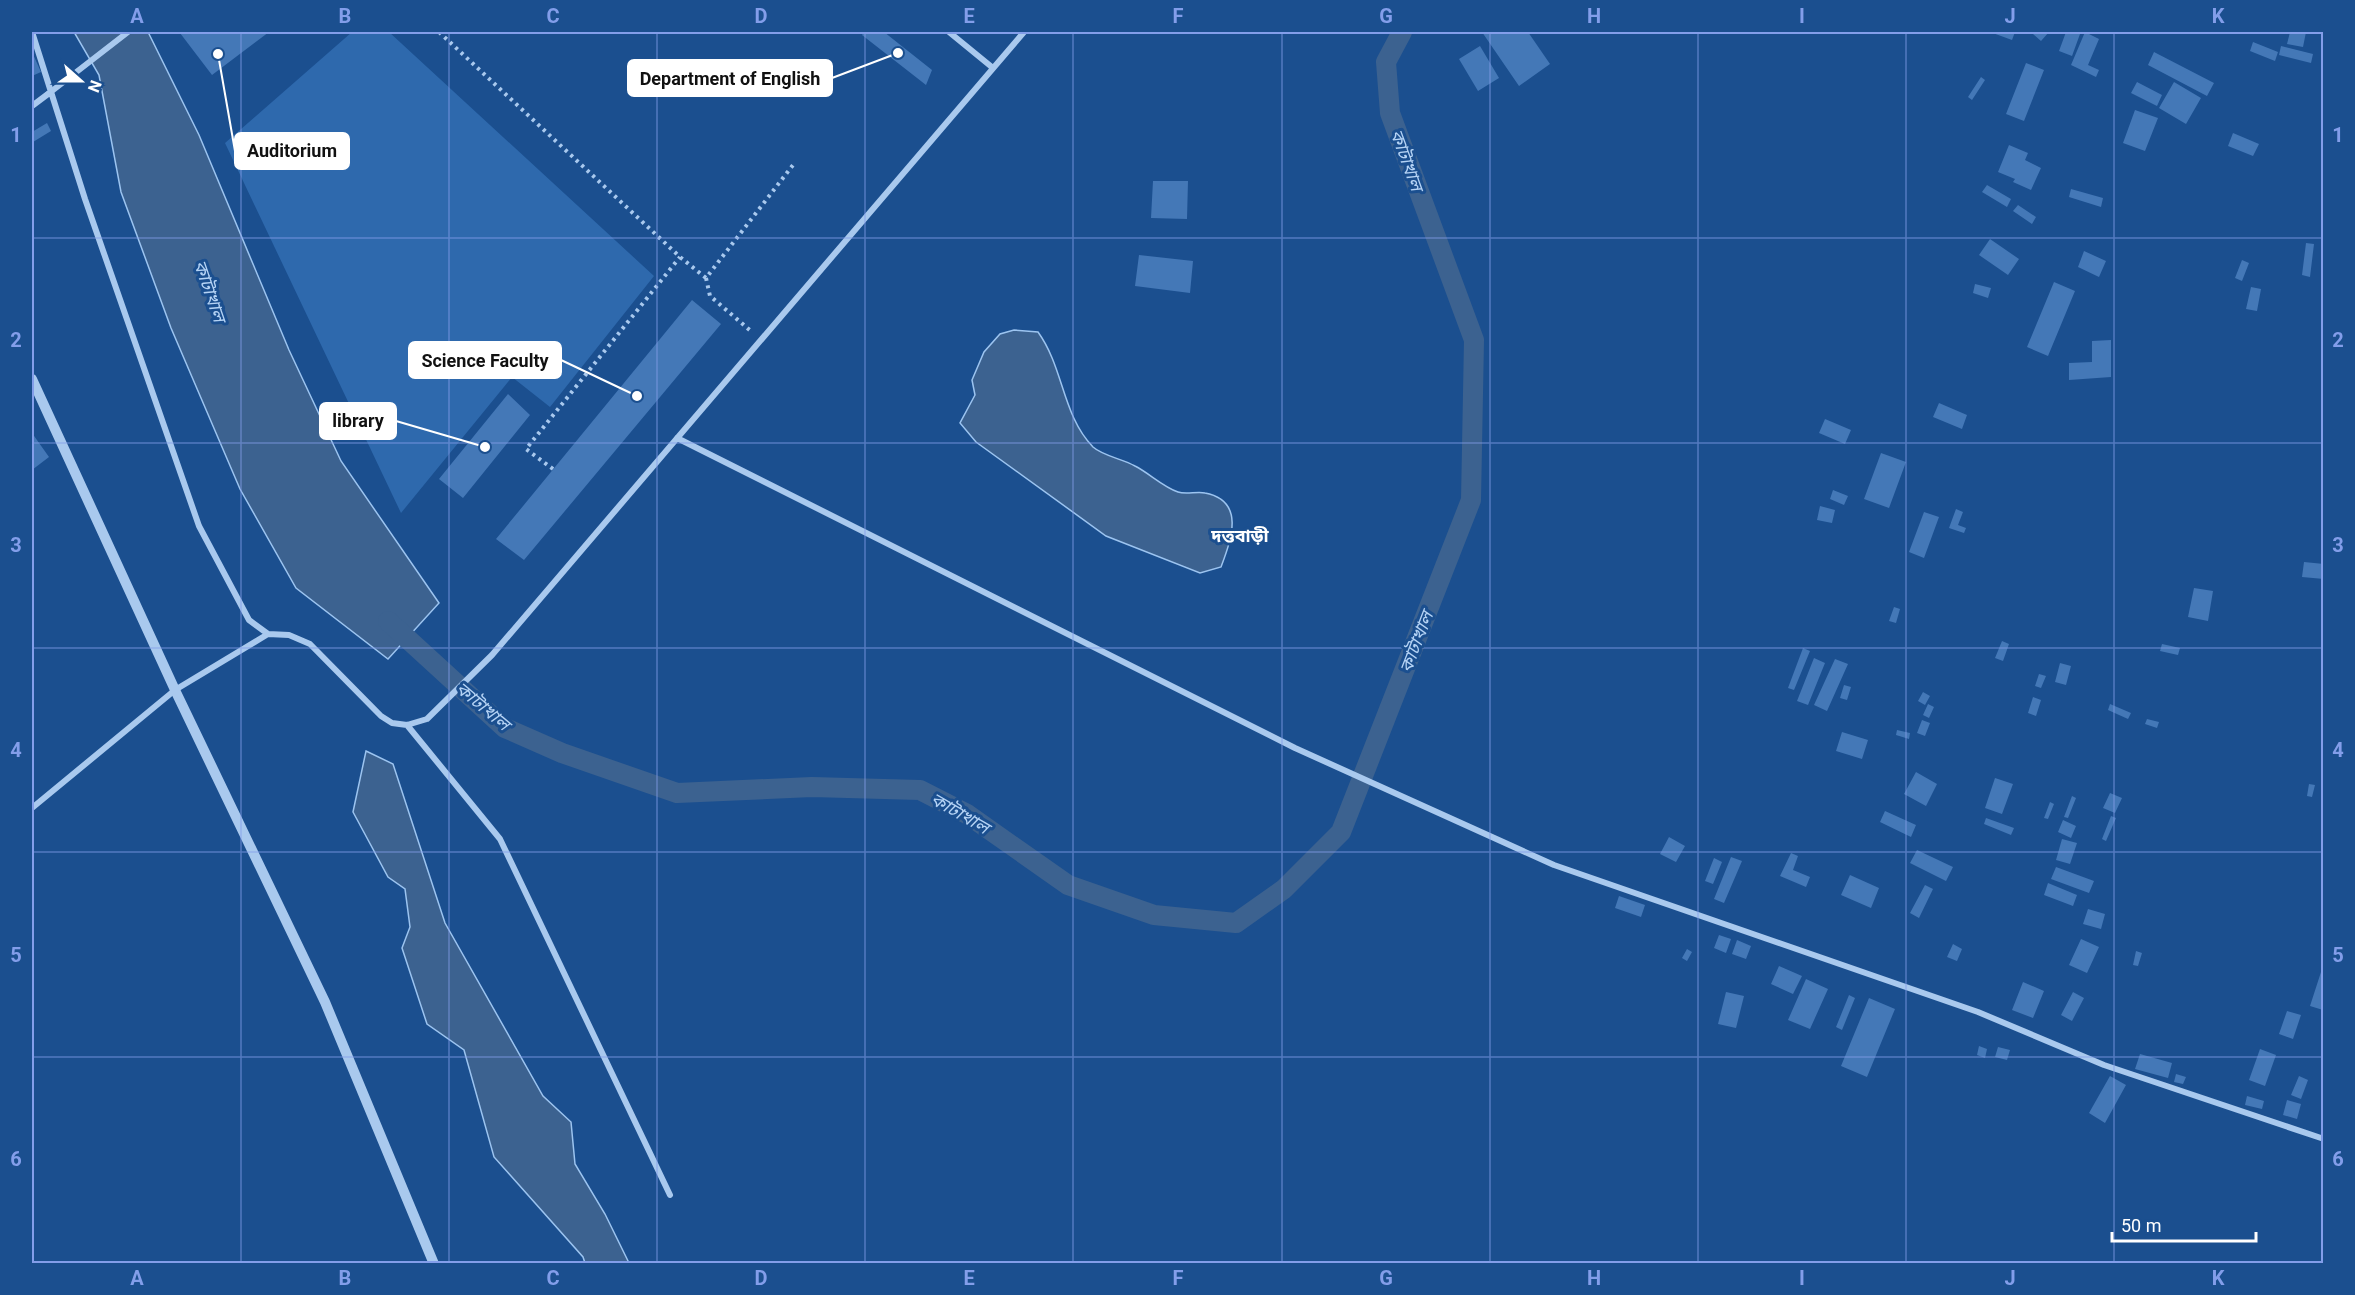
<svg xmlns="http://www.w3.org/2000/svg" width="2355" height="1295" viewBox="0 0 2355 1295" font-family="Roboto,'Noto Sans Bengali',sans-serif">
  <rect width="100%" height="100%" fill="#1b4f8f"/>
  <path fill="#2e69ad" d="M352 32H389L654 276 550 407 512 377 401 513 225 143Z"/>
  <path fill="#3c6290" stroke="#9cc4f0" stroke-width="1.5" d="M74 32H148L199 135 289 350 341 461 439 603 388 659 296 588 240 489 171 328 121 192 99 75Z
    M1014 330 1038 332C1064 368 1062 415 1093 447 1103 456 1123 459 1135 466 1149 473 1163 487 1178 492 1186 495 1197 491 1205 493 1246 501 1231 540 1221 567L1200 573 1106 536 976 442 960 423 975 395 972 380 984 352 1000 334Z
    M366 751 393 764 445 923 543 1096 571 1122 575 1164 605 1214 629 1263H585L583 1257 494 1157 464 1050 427 1024 402 948 410 927 405 889 388 877 353 812Z"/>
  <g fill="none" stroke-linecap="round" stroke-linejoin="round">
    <path stroke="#3c6290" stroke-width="20" d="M388 621 505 728 562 753 677 793 812 787 920 790 967 814 1068 885 1154 915 1236 923 1284 889 1341 832 1471 500 1474 340 1390 113 1386 62 1402 32"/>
  </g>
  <path fill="#4478b7" d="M182 32H269L212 75 180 33Z
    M864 32H884L932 70 926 85 862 35Z
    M1482 32H1528L1550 64 1519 86Z
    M1990 32H2015L2012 40Z
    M2035 32H2049L2041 41 2033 34Z
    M2066 32 2080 34 2072 56 2059 51Z
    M2085 32 2099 39 2088 65 2099 70 2096 77 2071 65Z
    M2290 32H2306L2303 47 2287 44Z
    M2253 42 2278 52 2275 61 2250 51Z
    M1480 46 1499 78 1478 91 1459 59Z
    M2281 46 2313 54 2311 63 2279 55Z
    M32 52 41 72 32 76Z
    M2154 52 2214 83 2207 96 2148 65Z
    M2026 63 2044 70 2024 121 2006 114Z
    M1981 77 1985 80 1972 100 1968 97Z
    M2137 82 2162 95 2157 106 2131 93Z
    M2174 82 2201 98 2186 124 2159 108Z
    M2135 110 2158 118 2145 151 2123 143Z
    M47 123 51 131 33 142 32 132Z
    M2233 133 2259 144 2253 156 2228 146Z
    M2009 145 2028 153 2025 160 2041 168 2031 190 2013 182 2015 179 1998 172Z
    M1153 181H1188L1187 219 1151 218Z
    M1987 185 2011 199 2007 207 1982 192Z
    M2071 189 2103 198 2101 207 2069 197Z
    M2018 205 2036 217 2032 224 2013 211Z
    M1990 239 2019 259 2008 275 1979 255Z
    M2306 243 2314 244 2310 277 2302 275Z
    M2084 251 2106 261 2099 277 2078 267Z
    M1139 255 1193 261 1190 293 1135 286Z
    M2242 260 2249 263 2242 281 2235 278Z
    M2054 282 2075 291 2048 356 2027 347Z
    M1975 284 1991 288 1988 298 1973 293Z
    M2251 287 2261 289 2257 311 2246 309Z
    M692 300 721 324 524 560 496 539Z
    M2111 340V377L2069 380V363L2092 362V341Z
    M508 394 530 415 463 498 439 479Z
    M1939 403 1967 415 1962 429 1933 417Z
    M1825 419 1851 430 1845 444 1819 433Z
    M32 433 49 457 32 470Z
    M1881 453 1906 462 1889 508 1864 499Z
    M1833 490 1848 496 1844 505 1830 499Z
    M1820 506 1835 510 1832 523 1817 520Z
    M1956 509 1963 512 1958 525 1966 528 1964 533 1949 528Z
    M1924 512 1939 517 1924 558 1909 552Z
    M2304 562 2324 564V579L2302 577Z
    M2194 588 2213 591 2208 621 2188 617Z
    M1894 607 1900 609 1896 623 1889 621Z
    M2002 641 2009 644 2003 661 1995 658Z
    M2162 644 2180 648 2178 655 2160 651Z
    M1803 648 1810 651 1794 690 1788 688Z
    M1814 658 1825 663 1808 705 1797 701Z
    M1835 659 1848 664 1827 711 1814 705Z
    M2060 663 2071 666 2066 685 2055 682Z
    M2039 674 2046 676 2041 688 2035 686Z
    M1844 685 1851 687 1847 700 1840 698Z
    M1923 692 1930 696 1925 705 1918 701Z
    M2033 697 2041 700 2036 716 2028 713Z
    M1928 704 1934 707 1929 718 1923 715Z
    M2110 704 2131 713 2128 719 2108 710Z
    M2147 719 2159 722 2157 728 2145 724Z
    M1922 720 1930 723 1925 736 1917 733Z
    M1897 730 1910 733 1909 739 1896 735Z
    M1842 732 1868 740 1862 759 1836 751Z
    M1916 772 1937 784 1926 806 1904 794Z
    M1995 778 2013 784 2002 814 1985 808Z
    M2309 784 2315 785 2312 797 2307 796Z
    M2110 793 2122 798 2115 813 2103 808Z
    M2072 796 2076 798 2068 818 2064 817Z
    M2050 802 2054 804 2048 819 2044 818Z
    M1885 811 1916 825 1911 837 1880 822Z
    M2111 816 2116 818 2106 841 2102 839Z
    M1986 818 2014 828 2011 835 1984 824Z
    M2063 820 2076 826 2071 838 2058 832Z
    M1669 837 1685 846 1676 862 1660 854Z
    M2062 839 2077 843 2070 864 2056 860Z
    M1917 850 1953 867 1946 881 1910 863Z
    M1791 853 1798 856 1793 870 1810 877 1806 887 1780 876Z
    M1731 857 1742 861 1724 903 1714 899Z
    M1714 858 1722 862 1713 884 1705 881Z
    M2056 867 2094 881 2089 893 2051 879Z
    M1850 875 1879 888 1871 908 1841 895Z
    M2048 883 2077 895 2073 906 2044 895Z
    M1925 885 1933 889 1919 918 1910 913Z
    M1619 896 1645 905 1641 917 1615 908Z
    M2088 909 2105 914 2101 929 2083 924Z
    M1719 935 1731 939 1726 953 1714 948Z
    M2081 939 2099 947 2087 973 2069 965Z
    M1737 940 1751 946 1746 959 1732 954Z
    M1953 944 1962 949 1957 961 1947 957Z
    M1687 949 1692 952 1687 961 1682 958Z
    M2136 951 2142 953 2138 966 2133 965Z
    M1779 966 1802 976 1793 994 1771 984Z
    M2321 972 2324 973 2323 1010 2310 1006Z
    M1806 979 1828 989 1810 1029 1788 1020Z
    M2023 982 2044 991 2033 1018 2012 1010Z
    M1726 992 1744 996 1736 1028 1718 1024Z
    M2073 992 2084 998 2072 1021 2061 1015Z
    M1849 995 1855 998 1842 1030 1836 1027Z
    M1869 998 1895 1009 1867 1077 1841 1066Z
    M2287 1011 2301 1015 2293 1039 2279 1034Z
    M1979 1046 1987 1049 1985 1058 1977 1055Z
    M1998 1047 2010 1050 2007 1060 1995 1057Z
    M2260 1049 2276 1055 2265 1086 2249 1080Z
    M2140 1054 2172 1063 2168 1078 2135 1069Z
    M2176 1074 2186 1077 2183 1084 2174 1082Z
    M2110 1076 2126 1085 2105 1123 2089 1113Z
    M2299 1076 2308 1080 2301 1099 2291 1095Z
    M2247 1096 2264 1101 2262 1109 2245 1105Z
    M2287 1100 2301 1104 2297 1119 2283 1115Z"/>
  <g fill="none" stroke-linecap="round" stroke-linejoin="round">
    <path stroke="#a9c9ee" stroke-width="4" stroke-dasharray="3 4.5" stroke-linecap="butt" d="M439 32 680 257 706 278 793 165
      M706 278 710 296 752 332
      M553 469 526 449 680 257"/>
    <path stroke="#a9c9ee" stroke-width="6" d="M32 32 85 199 199 526 249 620 268 634
      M949 32 993 68
      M32 106 48 94
      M677 438 1295 748 1554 865 1978 1012 2104 1065 2324 1139
      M407 725 500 839 670 1195
      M32 808 175 690 268 634 289 635 310 644 381 716 392 723 407 725 427 719 492 655 1024 32"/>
    <path stroke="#a9c9ee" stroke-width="10" d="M32 379 175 690 325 1002 434 1264"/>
    <path stroke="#a9c9ee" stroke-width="6" d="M48 94 128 32"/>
  </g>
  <path fill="none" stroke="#839eea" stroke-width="1.5" stroke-opacity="0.55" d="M241 32V1264M449 32V1264M657 32V1264M865 32V1264M1073 32V1264M1282 32V1264M1490 32V1264M1698 32V1264M1906 32V1264M2114 32V1264M32 238H2324M32 443H2324M32 648H2324M32 852H2324M32 1057H2324"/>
  <g text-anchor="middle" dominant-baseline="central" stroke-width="6" stroke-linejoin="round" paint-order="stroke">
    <g font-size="18" font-style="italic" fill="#b5d3f5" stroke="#1b4f8f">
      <text transform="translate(1407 160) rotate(70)">কাটাখাল</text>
      <text transform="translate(210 291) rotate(71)">কাটাখাল</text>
      <text transform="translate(1416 642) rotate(-69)">কাটাখাল</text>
      <text transform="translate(483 706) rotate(40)">কাটাখাল</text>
      <text transform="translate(960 813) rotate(30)">কাটাখাল</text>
    </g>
    <g font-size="18" font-weight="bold" fill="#fff" stroke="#1b4f8f">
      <text x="1240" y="535">দত্তবাড়ী</text>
    </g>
  </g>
  <path fill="none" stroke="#fff" stroke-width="2" d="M898 53L832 78M218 54L235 151M637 396L561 360M485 447L396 421"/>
  <g fill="#fff" stroke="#1b4f8f" stroke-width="2">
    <circle cx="898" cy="53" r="6"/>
    <circle cx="218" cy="54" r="6"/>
    <circle cx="637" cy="396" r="6"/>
    <circle cx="485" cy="447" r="6"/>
  </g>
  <g fill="#fff" stroke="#fff" stroke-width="2">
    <rect x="628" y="60" width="204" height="36" rx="6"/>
    <rect x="235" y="133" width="114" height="36" rx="6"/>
    <rect x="409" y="342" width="152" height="36" rx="6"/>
    <rect x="320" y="403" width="76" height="36" rx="6"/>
  </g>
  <g font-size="18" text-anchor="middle" font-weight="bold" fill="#111">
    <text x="730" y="85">Department of English</text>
    <text x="292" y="157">Auditorium</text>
    <text x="485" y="367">Science Faculty</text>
    <text x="358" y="427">library</text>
  </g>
  <rect width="2355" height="1295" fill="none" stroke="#1b4f8f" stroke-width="66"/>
  <g transform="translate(81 81) rotate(111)" stroke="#1b4f8f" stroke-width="4.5" paint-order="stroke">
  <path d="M0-4.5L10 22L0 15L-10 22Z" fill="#ffffff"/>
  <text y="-9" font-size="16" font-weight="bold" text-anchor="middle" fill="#ffffff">N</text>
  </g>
  <path d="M2112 1232v9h144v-9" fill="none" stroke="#ffffff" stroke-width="3"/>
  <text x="2121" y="1232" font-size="18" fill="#ffffff" stroke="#1b4f8f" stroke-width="4.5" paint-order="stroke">50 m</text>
  <rect x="33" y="33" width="2289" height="1229" fill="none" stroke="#839eea" stroke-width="2"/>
  <g font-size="20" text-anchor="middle" font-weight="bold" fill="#839eea">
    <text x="137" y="23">A</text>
    <text x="345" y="23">B</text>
    <text x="553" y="23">C</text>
    <text x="761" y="23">D</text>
    <text x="969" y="23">E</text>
    <text x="1178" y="23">F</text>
    <text x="1386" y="23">G</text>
    <text x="1594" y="23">H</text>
    <text x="1802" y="23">I</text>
    <text x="2010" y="23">J</text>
    <text x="2218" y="23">K</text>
    <text x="16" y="142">1</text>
    <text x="2338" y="142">1</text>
    <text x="16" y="347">2</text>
    <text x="2338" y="347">2</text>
    <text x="16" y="552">3</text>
    <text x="2338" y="552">3</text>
    <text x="16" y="757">4</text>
    <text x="2338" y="757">4</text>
    <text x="16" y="962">5</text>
    <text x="2338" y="962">5</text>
    <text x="16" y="1166">6</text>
    <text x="2338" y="1166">6</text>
    <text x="137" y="1285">A</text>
    <text x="345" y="1285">B</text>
    <text x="553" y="1285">C</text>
    <text x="761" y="1285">D</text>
    <text x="969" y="1285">E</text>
    <text x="1178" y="1285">F</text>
    <text x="1386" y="1285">G</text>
    <text x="1594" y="1285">H</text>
    <text x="1802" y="1285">I</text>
    <text x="2010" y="1285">J</text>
    <text x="2218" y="1285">K</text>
  </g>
</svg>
